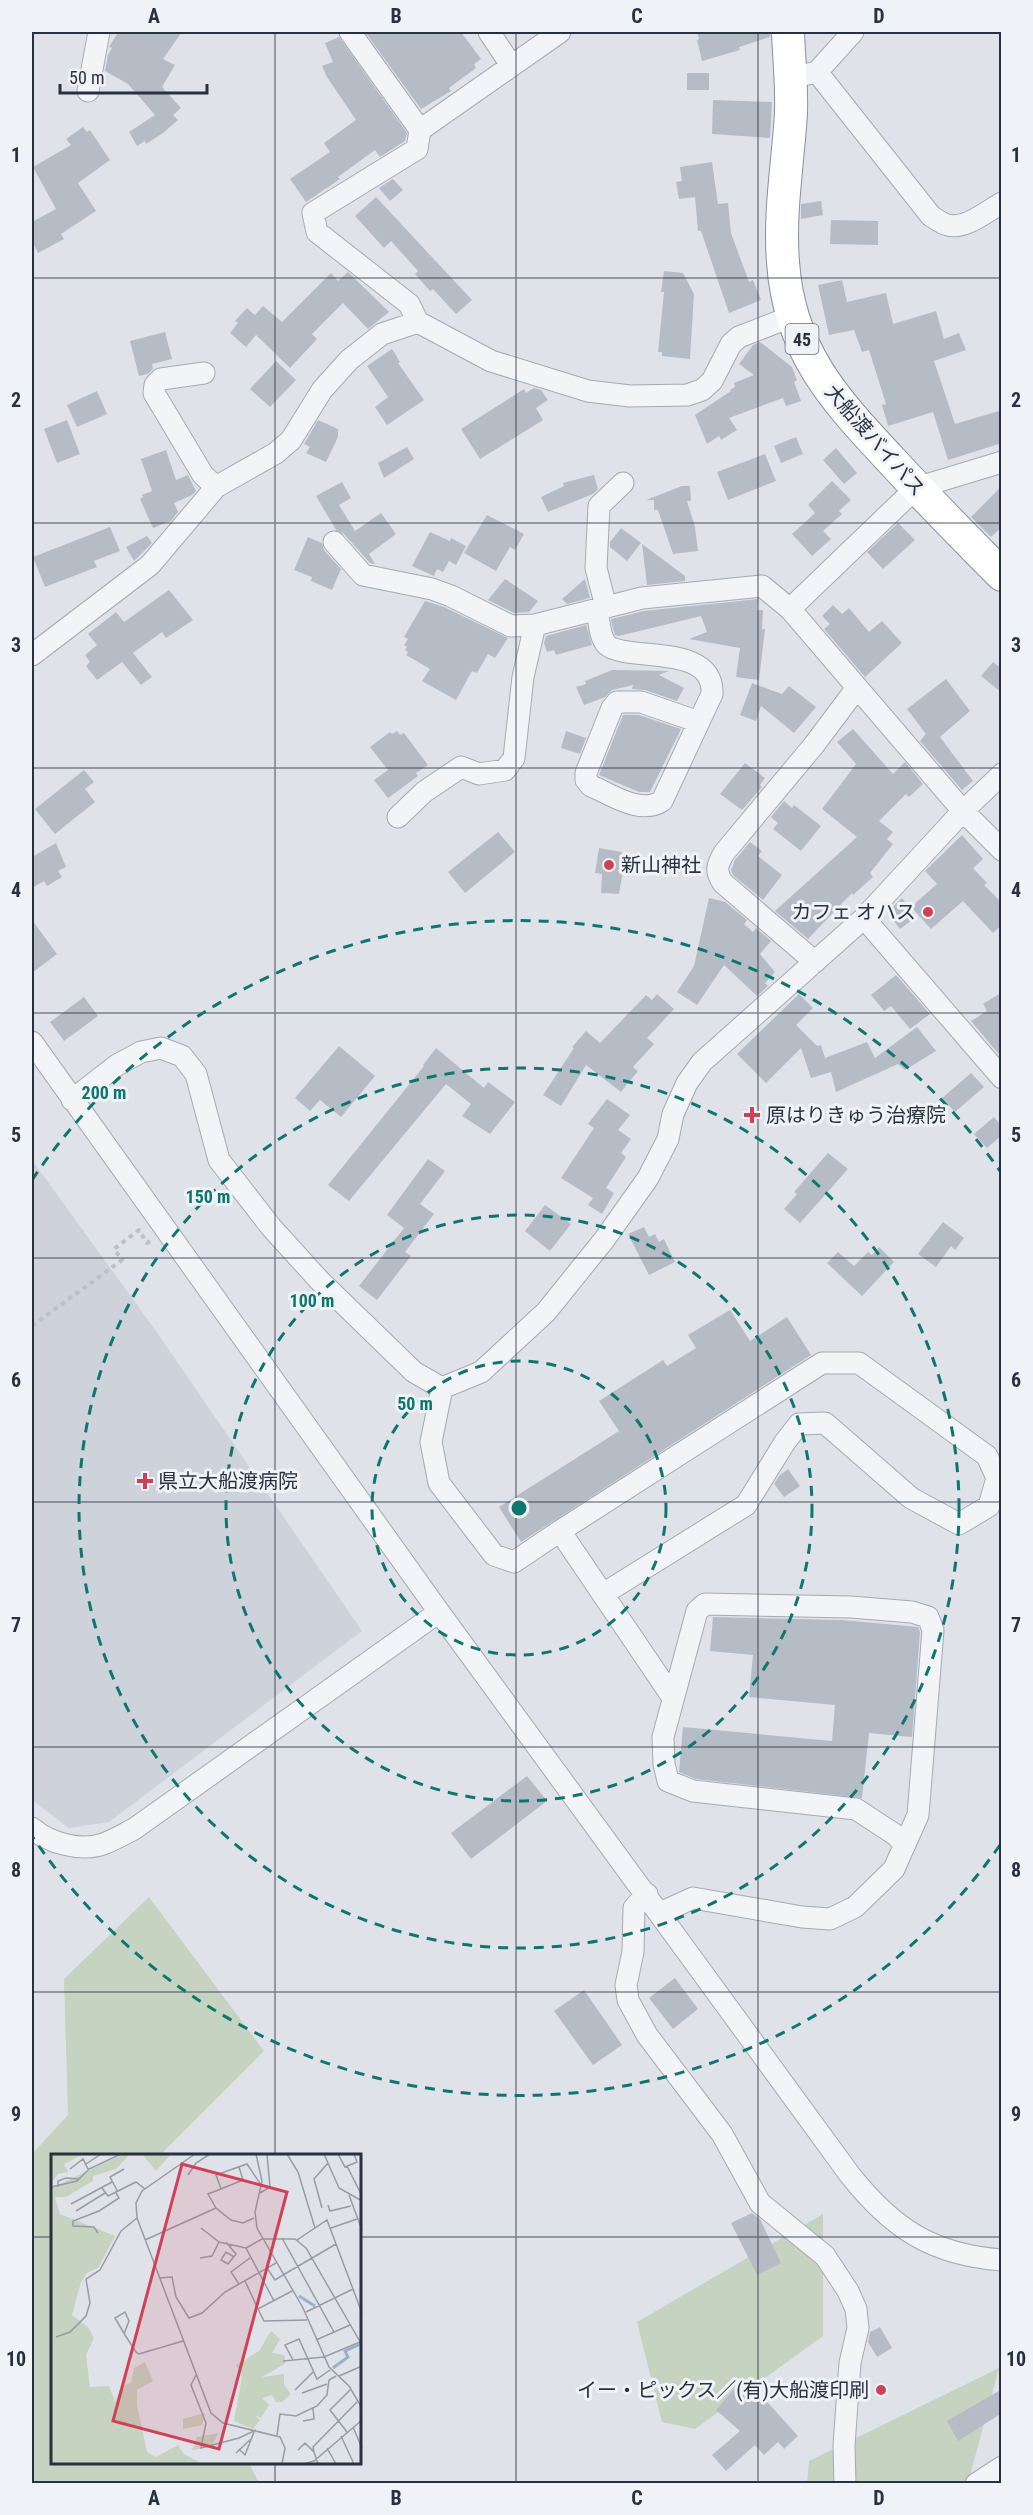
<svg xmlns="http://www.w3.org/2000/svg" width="1033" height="2515" viewBox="0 0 1033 2515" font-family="'Roboto Condensed','Noto Sans JP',sans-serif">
  <rect width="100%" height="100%" fill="#dfe3e9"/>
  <path fill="#cdd2db" d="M32 1160 156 1331 362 1631 109 1822 69 1828 32 1800Z"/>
  <path fill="#c5d3c0" d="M149 1897 264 2051 160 2155H52V2462L249 2463 259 2483H32V2154L68 2115 64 1979Z
    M823 2214V2336L695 2429 662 2422 637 2322Z
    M999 2368 968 2483 807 2484 809 2461Z"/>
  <path fill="#b6bcc6" d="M118 32H182L163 59 175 65 162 87 181 108 173 115 178 120 163 133 146 144 145 141 137 146 129 132 155 115 128 84 105 71 108 55 112 48 109 47Z
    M365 32H461L481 59 474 64 476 68 449 88 451 91 421 109Z
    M697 32H770V37L739 47 740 50 702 61 697 40 699 39Z
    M339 37 407 133 405 141 380 157 375 150 338 177 340 179 306 202 290 179 330 152 324 143 356 120 327 77 322 66 333 62 325 43Z
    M687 73H709V90H687Z
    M713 100 772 102 770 138 712 134Z
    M83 127 87 132 90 130 110 160 78 183 96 211 61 234 64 239 38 253 32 241V222L56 209 33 167 71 145 66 139Z
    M712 162 718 204 728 203 731 233 749 282 753 280 761 300 729 313 701 231H698L695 197 679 199 676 182 682 181 680 167Z
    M393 179 403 190 390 201 379 188Z
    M376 197 472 300 456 314 433 289 430 291 415 274 418 271 391 241 384 248 355 216Z
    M821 201 823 215 801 219V204Z
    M831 220 878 221V245L830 244Z
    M664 271 683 273 694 294 690 359 662 356V352H658L664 292H661Z
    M348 272 389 312 368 329 343 303 312 334 317 339 290 368 256 335 246 347 230 333 238 323 235 321 247 308 255 315 263 306 282 322 331 273 338 281Z
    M842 280 847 302 886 293 893 324 936 311 944 339 959 333 966 350 934 361 955 424 1002 410V443L948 460 933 412 888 426 882 405 886 404 869 350 862 352 854 330 829 335 818 285Z
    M165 332 172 359 152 364 153 369 148 374 139 376 130 341Z
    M760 342 792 367 797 380 794 382 801 401 786 406 783 398 729 418 737 430 721 440 719 436 707 444 695 415 731 391 730 390 735 387 734 383 754 375 739 364 753 345Z
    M392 349 400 362 398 363 424 400 387 425 375 407 388 397 367 366Z
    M276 361 296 380 270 407 250 389Z
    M534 388 541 390 548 400 536 408 543 420 480 459 461 429 524 389 526 393Z
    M97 391 107 414 77 427 67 405Z
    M67 420 80 454 57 463 44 429Z
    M318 420 338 429V437L326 462 306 453 310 447 304 444Z
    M796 437 803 454 781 463 774 446Z
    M407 447 414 459 384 478 378 463Z
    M836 448 857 473 844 484 823 460Z
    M166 450 176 480 188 475 196 491 192 495 174 503 178 512 171 521 153 528 140 499 143 497 142 495 152 491 141 459Z
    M765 454 776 481 728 500 717 472Z
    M594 475 598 489 593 494 548 512 541 497 564 486 563 483Z
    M832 481 851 500 839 511 842 514 823 531 831 539 812 556 792 534 815 513 808 505Z
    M342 482 351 498 339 505 355 531 381 513 396 534 369 554 375 564 370 563 344 534 336 530 316 496Z
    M682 486H690L691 501H687L695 527 698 551 673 554 658 510H654V500H646Z
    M1002 486V527L991 537 971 517Z
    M487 515 524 534 515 550 510 547 496 571 464 553Z
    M898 523 915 540 883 569 867 552Z
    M110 527 120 551 94 561 97 567 45 587 33 557Z
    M621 528 641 543 627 561 610 547V542Z
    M430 532 450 541 451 538 466 546 456 565 449 561 443 572 437 569 434 576 412 566Z
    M147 536 152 543 134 561 126 547Z
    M308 537 322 543 324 550 341 569 332 590 311 581 312 577 294 570Z
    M642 544 685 576V581L647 585Z
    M505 579 538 601 529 612 514 613 488 600Z
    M585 579 590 598 567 604 562 599Z
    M169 590 193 620 166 638 162 632 133 653 152 677 141 685 122 662 97 680 86 666 90 662 85 655 97 645 88 634 116 612 124 622Z
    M758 599 757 610H763L762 629H765L759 680 736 677 740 648 689 639 707 632 701 616 619 636 615 635 612 625 611 619 644 611Z
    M425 601 444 607 508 638 495 658 488 654 477 673 472 671 456 700 422 681 430 669 406 655 408 652 405 650 407 647 404 645 408 639 404 637Z
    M833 605 842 614 849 608 869 632 882 621 902 643 865 677 824 629 830 624 822 616Z
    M586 625 592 645 556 655 554 650 547 652 544 643 546 636Z
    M993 662 1002 669V693L981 676Z
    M612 670 669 671 659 675 684 688 677 701 645 690 632 689 633 685 612 690 605 697 584 705 576 687 586 684 585 681Z
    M946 679 970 711 940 737 973 781 962 790 920 741 926 734 907 709Z
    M752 683 782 694 789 686 816 707 794 733 761 706 756 721 740 715Z
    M623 715H639L681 729 650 792H639L599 775Z
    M853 729 893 774 905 762 923 784 909 797 906 794 879 821 893 832 887 839 893 844 870 873 873 877 853 895 852 893 808 939 775 911 857 837 822 809 856 764 837 742Z
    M397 731 400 735 404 733 428 765 416 773 418 776 388 798 374 780 388 770 370 747 390 732 392 734Z
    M566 731 586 738 580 754 561 748Z
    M745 763 765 778 760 785 762 787 742 810 720 794Z
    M84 770 94 782 85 789 95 802 55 834 35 809Z
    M784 801 792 808 794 805 821 826 801 851 773 829 778 823 771 817Z
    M498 832 515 852 465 893 448 872Z
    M962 835 983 859 973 868 987 883 984 885 1002 903V925L993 933 963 901 931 929 911 907 937 884 925 871Z
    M750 842 762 851 758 856 782 875 763 900 733 875 731 870 735 860Z
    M56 843 66 867 58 871 62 877 47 886 44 881 32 888V857Z
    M599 848 622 852 621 858 625 859 619 894 601 893 602 874 595 873Z
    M709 898 725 902 747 920 744 924 753 932 756 928 771 941 760 954 775 972 765 983 768 986 757 996 724 965 697 1005 677 992 694 966Z
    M902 898 916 917 900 929 887 912Z
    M32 920 57 954 32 973Z
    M896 975 930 1014 910 1029 891 1006 884 1011 871 995Z
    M1002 992V1058L971 1021 987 1011 983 1004Z
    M657 994 674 1009 647 1038 654 1044 633 1067 638 1071 621 1092 586 1065 561 1106 543 1095 574 1048 572 1047 586 1031 600 1043 646 995 652 1000Z
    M799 994 813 1008 796 1025 817 1046 821 1045 825 1058 867 1042 875 1058 917 1027 936 1051 905 1070 898 1064 836 1092 831 1072 811 1078 801 1048 766 1083 737 1054Z
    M84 997 98 1016 64 1041 50 1022Z
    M339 1046 375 1076 341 1117 320 1100 310 1111 295 1098Z
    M436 1048 484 1088 488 1082 515 1102 490 1134 462 1116 471 1104 446 1084 349 1201 328 1185 424 1066 423 1065Z
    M971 1073 984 1087 955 1112 942 1098Z
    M607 1099 630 1115 618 1130 631 1139 621 1153 626 1157 606 1188 614 1193 602 1214 588 1205 593 1198 561 1178 594 1128 588 1124Z
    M994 1117 1002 1126V1135L987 1148 974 1134Z
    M828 1153 848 1169 800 1223 784 1209 797 1194 794 1192Z
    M428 1159 445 1171 420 1204 434 1214 405 1252 411 1256 377 1300 359 1286 404 1228 387 1215Z
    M545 1205 571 1224 550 1251 525 1231Z
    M943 1222 964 1238 955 1250 951 1246 936 1267 918 1254Z
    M644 1227 649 1237 655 1234 659 1242 664 1239 675 1262 649 1275 628 1234Z
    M879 1247 894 1262 862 1296 827 1263 838 1252 854 1266 868 1252 872 1255Z
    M730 1310 750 1341 787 1317 811 1355 521 1542 499 1507 619 1431 599 1401 663 1360 667 1366 696 1348 688 1335Z
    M788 1469 800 1486 784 1497 774 1484 780 1475Z
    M713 1617 842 1620 918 1627 920 1632 912 1737 869 1733 862 1798 696 1779 679 1772 683 1727 832 1741 835 1705 749 1697 753 1655 710 1651Z
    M527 1776 547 1801 471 1859 451 1833Z
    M675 1978 698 2009 673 2029 649 1998Z
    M584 1990 622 2045 593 2065 554 2011Z
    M752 2213 760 2219 781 2263 757 2275 731 2223Z
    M880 2327 892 2348 877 2357 868 2342 870 2332Z
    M738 2385 754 2399 760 2394 798 2436 784 2449 778 2442 764 2455 755 2445 726 2471 712 2455 740 2431 716 2410Z
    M1002 2389V2413L958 2441 947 2421Z"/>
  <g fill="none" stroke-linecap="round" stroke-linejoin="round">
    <g stroke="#a4aab3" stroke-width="23">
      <path id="minor" d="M350 32 420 130 417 149 313 213 317 232 409 304 418 322 491 361 588 391 630 396 687 395 702 390 712 381 731 344 739 337 793 316
        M489 32 511 65
        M817 72 931 216C936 219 942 224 948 225 965 230 987 211 1002 203
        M803 75 817 72 853 32
        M88 91 99 32
        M420 130 560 32
        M204 373 161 379 155 385 154 393 203 475 216 487
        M1002 462 916 488 790 609 963 811 1002 850
        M334 542 363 575 432 589 451 596 511 626 535 625
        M606 607 596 568 599 506 623 483
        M597 609C599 619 599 637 607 645 626 662 714 642 712 694L662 801C640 815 613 795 591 786L586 780V773L612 708 617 702H641L699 722
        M32 655 150 565 216 487 276 453 291 440 322 390 349 360 382 334 418 322
        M398 817 424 792 461 767 479 774 505 770 514 758 523 677 535 625 642 598 762 586 790 609
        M864 918 1002 1078
        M815 962 723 883C715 871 717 865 724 853L814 745 856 689
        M32 1042 439 1612 850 2175C892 2228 932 2255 1002 2260
        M72 1100 117 1065 141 1052 161 1048 182 1056 196 1074 219 1160 271 1227 319 1280 414 1372 442 1388 481 1372 546 1312 604 1240 648 1178 668 1139 673 1114 687 1083 702 1062 864 918 963 811 1002 774
        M442 1388 431 1442 439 1483 494 1555 514 1562 560 1531
        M603 1594 746 1505 785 1442 799 1424 825 1423 911 1498 959 1524 989 1506 997 1478 987 1456 859 1363H822L560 1531 673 1698
        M32 1828C48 1843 82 1852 103 1844 114 1840 124 1834 134 1829L439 1612
        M647 1894 634 1908 633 1952 626 1985 628 2000 647 2035 722 2134 760 2203 825 2256 848 2291 856 2309 858 2328 850 2363 844 2445 845 2484
        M660 1913 693 1898 802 1917 830 1919 855 1907 894 1869 918 1815 933 1630 928 1617 912 1612 851 1607 705 1604 697 1611 663 1737 664 1764 668 1781 693 1791 856 1809 897 1836 904 1845
        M976 2484 1002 2467"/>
    </g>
    <g stroke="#8690a0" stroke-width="34">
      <path id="highway" d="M788 32C789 59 792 86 791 113 788 162 779 213 783 262 789 351 834 399 891 460 927 499 964 537 1002 575"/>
    </g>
    <path stroke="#bdc1c7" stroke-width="4" stroke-dasharray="4.5 4.5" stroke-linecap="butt" d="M32 1326 122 1260 114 1249 139 1230 147 1243 150 1241"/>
    <use href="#minor" stroke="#f2f4f7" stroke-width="21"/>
    <use href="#highway" stroke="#fff" stroke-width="32"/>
  </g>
  <path fill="none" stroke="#283140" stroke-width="1.5" stroke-opacity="0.55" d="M275 32V2155M516 32V2484M758 32V2484M32 278H1002M32 523H1002M32 768H1002M32 1013H1002M32 1258H1002M32 1502H1002M32 1747H1002M32 1992H1002M32 2237H52M360 2237H1002M275 2462V2484"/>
  <g fill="none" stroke="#0f766e" stroke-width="3" stroke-dasharray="10 8">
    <circle cx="519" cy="1508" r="147"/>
    <circle cx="519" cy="1508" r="293"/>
    <circle cx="519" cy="1508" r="440"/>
    <path d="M1000 1845A587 587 0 0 1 32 1836M32 1180A587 587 0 0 1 1000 1171"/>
  </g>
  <g fill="#d04157" stroke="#eff2f6" stroke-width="2">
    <circle cx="609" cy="865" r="6"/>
    <circle cx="928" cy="912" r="6"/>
    <path d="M749 1106h6v6h6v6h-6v6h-6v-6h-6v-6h6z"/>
    <path d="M142 1472h6v6h6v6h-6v6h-6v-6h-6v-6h6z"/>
    <circle cx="881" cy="2390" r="6"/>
  </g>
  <g text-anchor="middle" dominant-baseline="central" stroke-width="6" stroke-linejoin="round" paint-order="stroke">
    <rect fill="#eff2f6" stroke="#646b77" stroke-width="1.5" x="785.5" y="324" width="33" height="30" rx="4.5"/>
    <g font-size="18" font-weight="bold" fill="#283140">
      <text x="802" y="339">45</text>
    </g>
    <g font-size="20" fill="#283140" stroke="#eff2f6">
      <text transform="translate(875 440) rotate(49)">大船渡バイパス</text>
    </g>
    <g font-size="20" fill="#283140" stroke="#eff2f6" text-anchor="start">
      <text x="621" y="865">新山神社</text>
      <text x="916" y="912" text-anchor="end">カフェ オハス</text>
      <text x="766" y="1115">原はりきゅう治療院</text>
      <text x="158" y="1481">県立大船渡病院</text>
      <text x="869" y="2390" text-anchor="end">イー・ピックス／(有)大船渡印刷</text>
    </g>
  </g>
  <g transform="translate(51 2154)">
    <rect width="310" height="310" fill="#dfe3e9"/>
    <path d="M0 0H33L13 10 17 18 7 20 0 29ZM73 0H79L65 15 42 22V27L15 43H4L9 60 64 82 47 114 36 119 30 128 21 161 37 173 43 184 35 201 39 233 58 232 64 248 70 234 80 228 83 214 94 208 102 227 86 236V251L96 298 105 303 127 291 133 300 152 310H0V34ZM91 0H120L105 17ZM220 177 229 185 221 199 233 201 235 209 211 223 233 220V231L240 240 231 248H225L221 241 211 244 218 251 210 264 203 261 209 266 202 275 183 267 191 223 185 211 208 197ZM154 259 151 271 132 275V265ZM168 279 160 293 141 296 146 283Z" fill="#c5d3c0"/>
    <path fill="none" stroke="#99b1ca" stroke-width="3" d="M248 142 264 152M282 214 297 203 294 197 310 190"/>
    <path fill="none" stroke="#969ca5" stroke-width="1.5" d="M144 0 91 37 85 49 86 64 160 259 172 269 229 283 234 294 231 310M205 0 211 27 204 58 206 74 252 154 278 213 298 232 311 254M236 0 247 18 264 74M273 0 288 34 311 47M287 0 294 13 306 8 303 0M35 10 50 0M296 12 311 42M19 15 32 5 37 15M137 21 145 9 159 0M0 33 26 27 38 15 70 0M7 33V27L15 24 28 25M51 34 57 42 85 28 94 35M170 35 192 26 188 13M67 38 59 23 73 15M209 39 219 33 216 0M298 41 311 76M20 50 61 28M277 51 279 57 300 52M271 54 263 25 277 9M25 57 54 39M203 64 192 69 180 66 165 54 157 40 170 35 165 21 196 10 210 31M150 74 168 88M280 74 306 65M47 79 43 73 22 72V67L48 57 68 44 65 39M231 84 283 178M94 86 165 54M246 86 276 66 311 159M175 88 185 100 177 110 170 106 175 98 183 103M149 104 161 102 168 88 195 94M216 114 224 126 232 121M232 121 285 90M108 124 121 123 125 143 138 164 151 159 174 138 225 109M194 127 207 155 241 137M188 130 180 118 199 104M223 147 195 94 211 85H244L255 94 311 191M207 155 213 167 256 166M255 158 302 135M73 180 78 167 74 158 64 164 74 181 85 198 88 200 132 187M5 183 19 178 35 162 39 149 35 125 49 116 70 77 86 64M265 186 299 171M242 206 234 191 248 185 266 225 279 216M232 207 273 203 309 188M145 221 140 231 155 269 150 294 188 284 205 276M288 222 311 212M244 236 262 218M251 239 276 230M252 267 263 265 262 254M302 273 311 294M296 278 279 256 299 236M226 281 229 260 245 262 266 252 276 241 278 226 285 222M290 282 303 310M276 294 285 310M188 295 194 301 203 278M247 296 254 289 263 298 267 310M263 298 262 293 306 248M185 299 201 284M252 310 263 307 311 266"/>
    <path fill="#d04157" fill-opacity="0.15" stroke="#d04157" stroke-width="3" d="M131 10 236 38 168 295 62 267Z"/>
    <rect width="310" height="310" fill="none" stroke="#283140" stroke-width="3"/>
  </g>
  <circle cx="519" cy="1508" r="9" fill="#0f766e" stroke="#eff2f6" stroke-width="3"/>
  <g font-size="18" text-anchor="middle" font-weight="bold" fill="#0f766e" stroke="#eff2f6" stroke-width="6" stroke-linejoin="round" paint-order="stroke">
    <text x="104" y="1099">200 m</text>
    <text x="208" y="1203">150 m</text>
    <text x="312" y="1307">100 m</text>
    <text x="415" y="1410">50 m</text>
  </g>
  <rect width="1033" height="2515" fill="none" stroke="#eff2f6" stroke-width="66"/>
  <path d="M60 84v9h147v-9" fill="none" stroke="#283140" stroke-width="3"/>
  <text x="69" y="84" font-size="18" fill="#283140" stroke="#eff2f6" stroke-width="4.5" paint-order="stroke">50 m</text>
  <rect x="33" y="33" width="967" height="2449" fill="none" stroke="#283140" stroke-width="2"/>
  <g font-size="20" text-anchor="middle" font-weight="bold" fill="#283140">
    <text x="154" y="23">A</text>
    <text x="396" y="23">B</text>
    <text x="637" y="23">C</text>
    <text x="879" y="23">D</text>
    <text x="16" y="162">1</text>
    <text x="1016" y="162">1</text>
    <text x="16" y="407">2</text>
    <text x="1016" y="407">2</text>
    <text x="16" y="652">3</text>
    <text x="1016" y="652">3</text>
    <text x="16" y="897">4</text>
    <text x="1016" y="897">4</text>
    <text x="16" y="1142">5</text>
    <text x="1016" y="1142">5</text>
    <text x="16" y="1387">6</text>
    <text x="1016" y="1387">6</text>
    <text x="16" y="1632">7</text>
    <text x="1016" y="1632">7</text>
    <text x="16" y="1877">8</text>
    <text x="1016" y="1877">8</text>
    <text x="16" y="2121">9</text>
    <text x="1016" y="2121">9</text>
    <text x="16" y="2366">10</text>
    <text x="1016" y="2366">10</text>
    <text x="154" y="2505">A</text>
    <text x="396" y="2505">B</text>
    <text x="637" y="2505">C</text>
    <text x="879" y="2505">D</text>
  </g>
</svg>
